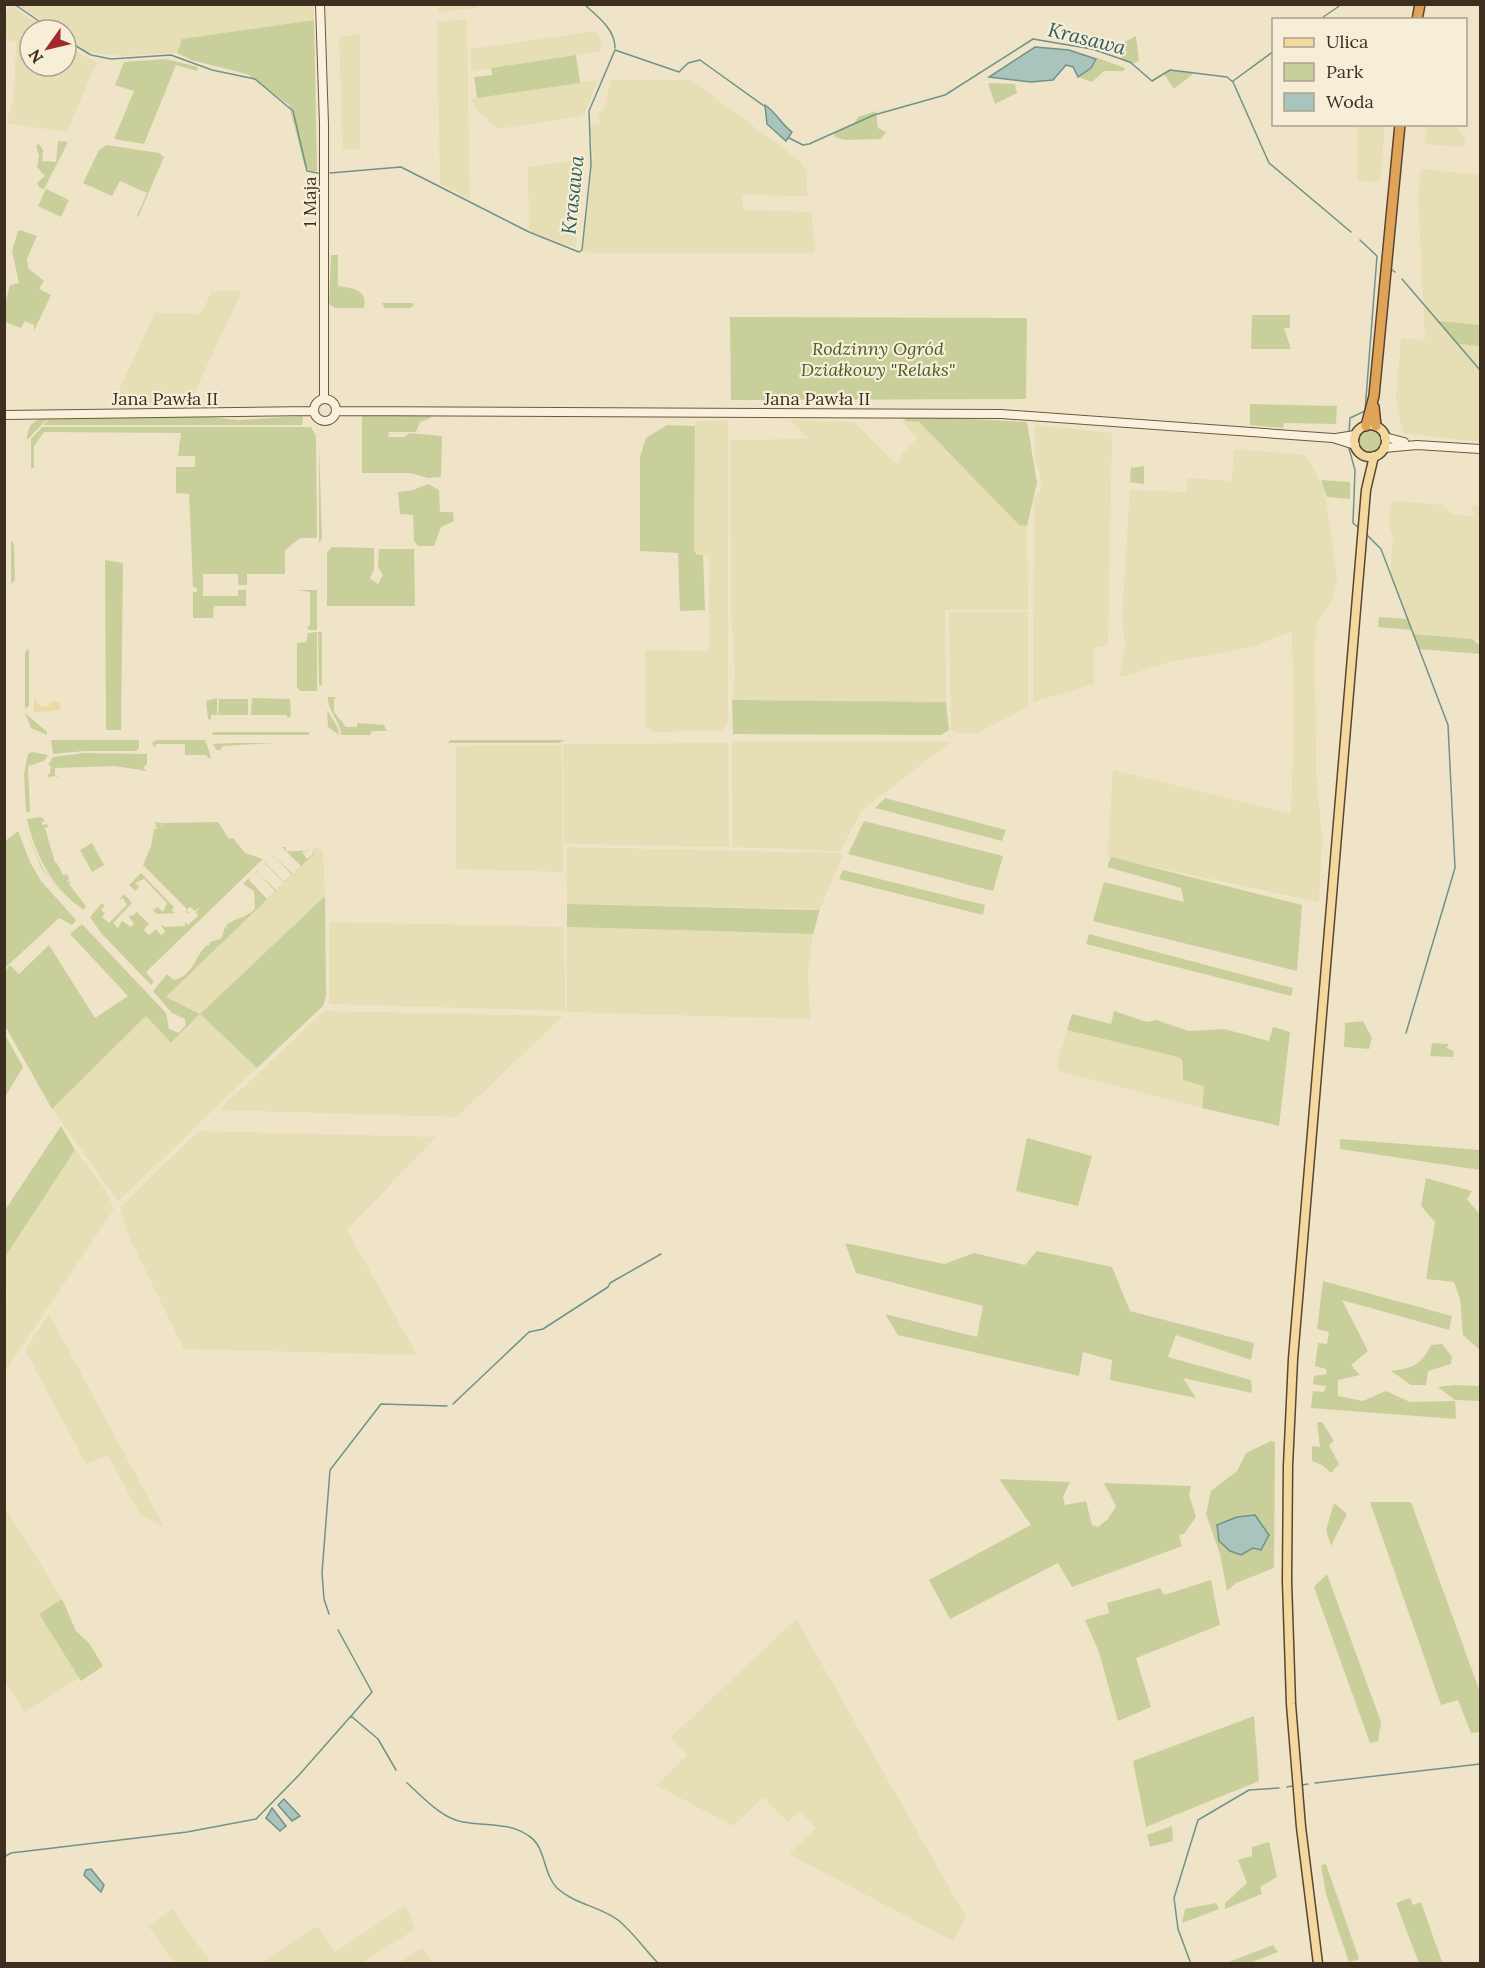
<svg xmlns="http://www.w3.org/2000/svg" width="1485" height="1968" viewBox="0 0 1485 1968" font-family="Lora,serif">
  <rect width="100%" height="100%" fill="#f0e4c8"/>
  <path fill="#e6deb5" d="M10 5 48 30H30V66H66V43L82 55 97 62 67 132 6 123 14 98 16 42 5 39V17Z
    M18 5H314V20L182 39 177 53 123 56 87 52 66 37V30H57Z
    M438 5H476L477 8 439 12Z
    M467 19 469 160 470 199 440 184 437 22Z
    M596 31 602 44 601 51 471 71V49Z
    M360 34V149H343L339 37Z
    M598 80 585 113 581 116 498 129 476 109 471 99Z
    M611 80H691L800 161 807 171V196L742 195 743 210 811 212 815 250 812 253H586L583 248 593 156 590 125 600 122 598 112 604 111Z
    M1357 125H1385L1380 182 1358 181Z
    M1427 125H1456L1466 141 1462 147 1424 144Z
    M585 159 576 248 529 231 528 167Z
    M1421 169 1480 175V442L1403 433 1396 399 1401 338 1425 340 1418 195Z
    M212 291H242L189 404 112 405 155 313 201 314Z
    M789 420 854 422 898 465 902 454 917 438 901 420 919 422 1019 525 1027 526 1028 610H945L946 702 732 700 735 674 731 608 730 440 808 439Z
    M695 421H728V723L723 730 653 732 645 725V650L709 651V556L697 555 694 551Z
    M1035 425 1112 433 1108 646 1094 647V684L1033 702 1034 498 1041 490 1040 472 1035 463Z
    M1234 449 1305 455 1324 488 1337 578 1332 601 1317 623 1315 641 1316 771 1322 839 1319 902 1107 857 1109 839H1112L1109 836 1113 770 1291 814 1294 727 1292 631 1252 647 1169 662 1122 677 1120 675 1125 645 1122 618 1130 490 1186 492 1187 478 1232 481Z
    M1391 501 1443 505 1453 515 1475 516 1470 507 1480 504V640L1413 634 1390 572 1393 540 1389 525Z
    M949 612H1028V707L977 733H956L951 730Z
    M732 742H951L862 810 840 851 732 847Z
    M728 743 729 847 564 844 563 744Z
    M562 745 563 872 456 869V746Z
    M314 847 323 850 325 896 200 1014 257 1068 118 1201 52 1109 146 1016 171 1043 184 1031 200 1014 166 997 313 855Z
    M566 847 841 853 843 855 820 909 567 904Z
    M329 922 564 927 565 1011 329 1004Z
    M567 927 813 934 808 971 810 1019 567 1012Z
    M324 1011 563 1016 457 1117 219 1110Z
    M1067 1030 1178 1057 1182 1060 1181 1076 1204 1086 1202 1108 1059 1071 1057 1064Z
    M199 1131 436 1137 347 1230 417 1355 184 1349 130 1239 120 1207Z
    M75 1150 105 1189 114 1209 5 1372 4 1300 8 1294 5 1292V1257Z
    M49 1314 164 1527 140 1515 108 1455 86 1464 25 1350Z
    M4 1505 62 1599 39 1614 79 1678 24 1712 5 1681Z
    M796 1619 966 1917 953 1941 789 1854 816 1828 800 1811 788 1822 763 1797 733 1826 656 1785 688 1755 670 1738Z
    M406 1905 415 1929 362 1963H261L318 1926 335 1952Z
    M172 1909 211 1963H175L148 1926Z
    M422 1948 433 1963H399Z"/>
  <path fill="#c9cf9b" d="M314 20 317 171H310L304 164 289 105 247 74 191 60 177 53 182 39Z
    M1136 36 1139 61 1132 64 1122 61 1117 46Z
    M576 55 580 83 477 98 474 77 492 75 491 68Z
    M1095 58H1098L1125 68 1124 71H1104L1092 82 1078 77 1091 68Z
    M166 59 198 67 197 71 176 65 144 144 114 139 134 91 115 85 124 62Z
    M1170 70 1193 72V74L1174 89 1163 73Z
    M988 83 1015 84 1017 93 995 104Z
    M876 111 878 128 886 132 881 139 845 140 835 137 833 133 854 123 858 117Z
    M58 141 68 142 44 189 40 188 37 183 45 176 37 167 39 156 36 146 39 144 43 150 42 161 56 162Z
    M107 145 159 153 164 157 139 215 136 218 147 193 120 181 112 196 83 183 99 150Z
    M46 189 69 200 61 217 38 206Z
    M20 230 37 236 27 259 28 268 44 281 39 289 51 295 34 331V325L25 321 21 328 5 322C4 308 7 296 10 285L19 283 12 251 18 231Z
    M331 255H338V286C352 288 368 289 364 308H335L329 304Z
    M382 303H413V306L410 308H385Z
    M1252 315H1290V328H1284L1291 349H1251Z
    M730 317 1027 318 1026 399 731 400Z
    M1438 321 1480 325V346L1458 344Z
    M1250 404 1337 406 1336 424 1284 423 1283 428 1250 425Z
    M362 415H431V418L420 422 416 432H389L388 437H405L409 433 442 436 441 477 428 478 410 473H362Z
    M900 415 1027 422 1037 483 1027 526 1019 525 919 422 906 421Z
    M303 416 302 425H43L51 417H208L239 420Z
    M49 417 27 440V439C28 424 34 419 49 417Z
    M667 425 695 426 694 551 697 555H703L705 610 680 611 678 553 640 551V457L646 438Z
    M42 427H311L316 436 317 538H300L285 550V574H247V585H238V574H203V596H238V590H246V606H214L213 618H193V592H197V588L193 587 189 494 176 493V467H195V456H178L181 433 44 432 34 446V468H31V439Z
    M1357 441a13 13 0 1 1 26 0a13 13 0 1 1-26 0Z
    M319 443 322 539 319 543Z
    M1144 466V484L1130 482 1131 468Z
    M1321 480 1350 482V499L1327 497Z
    M428 484 439 490 440 512H453L454 521 441 527 434 546H418L414 541 413 515 400 514 398 492 413 490Z
    M11 540 14 545 15 580 11 584Z
    M332 547 374 548V570L370 578 378 584 383 575 378 567 379 549H414L415 606H327V552Z
    M105 560 123 563 121 730H106Z
    M297 590H317V630H309L307 627 310 626V592Z
    M1379 617 1408 619 1412 630 1378 627Z
    M317 632V691H300L297 688V643L306 642 308 633Z
    M318 632H322V685H319Z
    M1413 634 1472 639 1480 645V654L1419 649Z
    M29 649V706L25 709V652Z
    M328 697H337L334 699V712L346 727H357V723L384 725 387 731H372L370 735H341C341 721 328 713 328 697Z
    M217 698V715H211V720L208 719 206 701Z
    M252 698 290 699 291 716 288 718 286 715H251Z
    M219 699H248V715H218Z
    M732 700 946 702 949 730 941 735 733 734Z
    M327 710 338 728 339 735 328 727Z
    M25 713 47 732V735L31 728Z
    M212 732H309V735H213Z
    M51 740H139V748L136 751H85L53 754Z
    M156 740H205L211 757 209 759 206 755H185V744H156L155 748 152 743Z
    M450 740H565L559 743H448Z
    M232 743H275L223 746 220 750H216L213 744Z
    M32 752 48 755 44 761 28 766 30 812H26L24 774 28 754Z
    M84 753 147 754V764L143 768 147 771 115 766 55 768V775L59 777 51 776V778L47 776 50 773 51 766 48 765 53 757Z
    M885 798 1006 830 1002 841 875 808Z
    M42 817 45 821 42 822V825L47 824 48 827 45 828 55 863H57L63 875 67 874 69 878 67 882 71 881 69 884 86 906 84 910C53 890 34 853 27 819Z
    M864 821 1003 856 993 891 848 854Z
    M155 822 161 823V828L162 823 218 822 229 839 233 838 245 853 263 859 146 972 154 982 151 985 101 933 90 917 102 903 105 906 101 910 105 913 102 917 109 923 127 905 123 898 119 900 124 894 132 903 113 923 118 928 122 921 131 927 134 924 128 915 132 916 137 912 149 924 144 930 149 935 156 929 161 935 165 932 161 924 165 927 185 926V922L188 925 198 916 196 912 201 907 195 911 190 907 186 910 189 913H186V908L143 865 151 846 154 829H157Z
    M24 826 43 869 75 909 42 869Z
    M18 831 30 862 41 881 76 920 72 925 59 918 5 968V841Z
    M92 843 104 865 92 872 80 850Z
    M282 847H286V851H307L308 847V851L302 852 307 859 312 855 314 847 313 855 166 997 200 1014 325 896 326 996 323 1006 257 1068 200 1014 171 1043 146 1016 52 1109 5 1026V971L10 965 19 974 49 945 95 1018 128 996 70 934 82 924 166 1013 169 1029 179 1033 186 1025 185 1019 172 1013 153 991 167 974 174 980C193 976 194 957 207 945L209 946 210 942 221 939 225 927 228 929 226 925C235 918 246 918 255 909L254 891 243 884 250 877 249 880 267 899 275 891 257 872 254 874 259 869 257 872 276 890 284 883 265 864 263 866 267 861 266 864 284 882 292 875 274 856 271 858 276 853 274 856 293 874 301 866Z
    M1111 857 1302 905 1297 971 1093 921 1104 882 1184 902 1181 888 1107 867Z
    M843 870 985 905 983 915 839 879Z
    M141 873 174 907 172 910 175 913 157 914 153 910 158 907 163 912 167 903 144 879 135 883 139 887 135 891 129 885Z
    M567 904 817 910 820 909 813 934 567 927Z
    M1089 934 1293 988 1291 996 1086 944Z
    M1114 1011 1147 1022 1156 1020 1189 1031 1224 1029 1269 1041 1273 1027 1290 1032 1279 1126 1202 1108 1204 1086 1183 1080 1182 1060 1178 1057 1067 1030 1072 1014 1111 1024Z
    M1363 1021 1372 1038 1369 1049 1344 1047 1345 1023Z
    M4 1033 23 1067 5 1097H4Z
    M1432 1043 1449 1044 1446 1048 1454 1051 1453 1057 1430 1056Z
    M61 1126 75 1150 5 1257V1210Z
    M1027 1138 1092 1156 1078 1206 1016 1191Z
    M1340 1139 1480 1150V1170L1340 1149Z
    M1426 1178 1472 1191 1467 1199 1480 1215V1350L1463 1335 1460 1299 1454 1282 1426 1279 1435 1222 1421 1206Z
    M845 1243 944 1264 974 1253 1025 1265 1037 1251 1112 1267 1130 1311 1254 1343 1251 1360 1176 1335 1168 1357 1251 1380 1252 1393 1183 1378 1196 1398 1110 1380 1112 1360 1083 1352 1079 1376 898 1335 885 1314 977 1337 983 1306 856 1273Z
    M1323 1281 1452 1316 1449 1330 1342 1300 1368 1351 1351 1365 1360 1375 1338 1380V1396L1363 1401 1386 1391 1410 1402 1455 1401 1456 1419 1311 1408 1313 1391 1324 1392 1326 1386 1313 1384 1314 1376 1327 1374 1326 1369 1315 1366 1318 1343 1327 1344 1329 1332 1317 1329Z
    M1442 1344 1452 1357 1451 1364 1428 1371 1426 1385H1411L1391 1371C1413 1368 1421 1365 1431 1345Z
    M1454 1385 1480 1386V1401L1455 1400 1438 1387Z
    M1317 1422H1322L1334 1441 1329 1445 1339 1464 1331 1473 1322 1465 1312 1461V1446L1320 1447Z
    M1271 1441 1275 1442 1274 1568 1236 1583 1227 1591 1220 1554 1206 1514 1211 1491 1237 1471 1246 1453Z
    M999 1479 1070 1482 1063 1497 1065 1505 1086 1501 1092 1525 1098 1527 1108 1519 1116 1506 1104 1483 1191 1486 1189 1495 1196 1517 1184 1534 1179 1535 1182 1546 1072 1587 1058 1563 950 1619 929 1580 1031 1525Z
    M1370 1502H1411L1480 1692V1732L1471 1733 1458 1700 1441 1705Z
    M1334 1503 1347 1514 1331 1546 1326 1530Z
    M1327 1574 1381 1722 1378 1741 1370 1743 1314 1587Z
    M1211 1580 1220 1625 1136 1658 1151 1707 1118 1721 1099 1652 1085 1620 1109 1613 1107 1603 1160 1588 1164 1595Z
    M62 1599 76 1631 89 1643 103 1666 81 1681 39 1614Z
    M1254 1716 1259 1781 1146 1827 1133 1761Z
    M1172 1826 1173 1841 1150 1847 1147 1835Z
    M1269 1842 1277 1877 1260 1887 1262 1894 1225 1909V1903L1247 1883 1238 1860 1252 1856V1847Z
    M1326 1864 1359 1959 1349 1962 1326 1894 1321 1865Z
    M1410 1898 1413 1905 1421 1902 1442 1962 1419 1963 1396 1903Z
    M1216 1903 1219 1909 1182 1923 1185 1909Z
    M1273 1945 1278 1952 1249 1963H1226Z"/>
  <path fill="#ecd9a5" d="M34 697 41 707 48 706 53 701 59 702 60 710 34 712Z"/>
  <path fill="#a9c4bc" stroke="#6f938a" stroke-width="1.5" d="M1035 47 1069 50 1096 59 1091 68 1078 77 1073 67 1066 65 1053 80 1031 82 989 77Z
    M765 105C777 113 781 124 792 132L786 141 767 124Z
    M1255 1515 1269 1535 1261 1550 1253 1548 1241 1555 1230 1551 1219 1541 1217 1525 1237 1517Z
    M284 1799 300 1816 292 1821 278 1805Z
    M272 1808 286 1826 280 1831 266 1818Z
    M91 1869 104 1885 101 1892 84 1875 86 1870Z"/>
  <g fill="none" stroke-linecap="round" stroke-linejoin="round">
    <path stroke="#6f938a" stroke-width="1.5" d="M14 4 52 30
      M584 4C598 17 615 29 615 48
      M1319 20 1342 4
      M66 40 91 55 111 59 171 55 212 70 255 79 293 111 307 171 318 173
      M1233 81 1274 51
      M789 138 803 145 809 144 874 115 945 95 1033 39 1092 49 1130 62 1152 81 1170 70 1227 77 1233 82 1269 163 1351 232
      M330 173 401 167 529 232 579 252 582 250 591 165 589 111 615 50 679 72 688 63 700 60 764 106
      M1392 270 1395 272
      M1402 279 1480 370
      M1349 432 1350 418 1365 411 1377 256 1360 240
      M1348 445 1355 470 1353 523 1360 529
      M1366 534 1381 549 1448 725 1455 868 1406 1033
      M453 1404 529 1332 543 1329 608 1287 610 1283 661 1254
      M329 1614 324 1599 322 1573 330 1470 381 1404 447 1406
      M338 1630 372 1692 352 1715
      M407 1783C423 1797 441 1818 463 1822 485 1826 509 1822 529 1836 546 1847 543 1874 557 1888 574 1904 599 1906 618 1920 633 1932 645 1950 659 1964
      M1315 1783 1480 1764
      M1302 1785 1308 1784
      M1287 1787 1292 1786
      M4 1857 11 1853 187 1832 256 1819 299 1775 351 1716 378 1739 396 1770
      M1191 1964 1178 1929 1174 1898 1198 1820 1249 1790 1279 1788"/>
    <g stroke="#6f573f" stroke-width="10">
      <path id="secondary" d="M320 4 324 124V399
        M314 410a11 11 0 1 1 22 0a11 11 0 1 1-22 0Z
        M336 411 1001 414 1333 438 1355 445
        M4 415 313 411
        M1385 437 1404 442
        M1336 438 1355 435
        M1384 448 1417 445 1480 449"/>
    </g>
    <g stroke="#5b4430" stroke-width="11">
      <path id="primary" d="M1354 441a16 16 0 1 1 32 0a16 16 0 1 1-32 0Z
        M1318 1964 1301 1827 1291 1704 1287 1581 1288 1466 1293 1359 1366 490 1374 456"/>
    </g>
    <g stroke="#5b4430" stroke-width="12">
      <path id="motorway" d="M1417 20 1420 4
        M1374 407 1376 426
        M1366 426 1374 396 1400 124"/>
    </g>
    <use href="#secondary" stroke="#faf1dc" stroke-width="8"/>
    <use href="#primary" stroke="#f3d9a0" stroke-width="8"/>
    <use href="#motorway" stroke="#e0a458" stroke-width="9"/>
  </g>
  <g text-anchor="middle" dominant-baseline="central" stroke-width="4.5" stroke-linejoin="round" paint-order="stroke">
    <g font-size="18" fill="#3d2e20" stroke="#f7eed8">
      <text transform="translate(309 202) rotate(-90)">1 Maja</text>
      <text x="165" y="398">Jana Pawła II</text>
      <text x="817" y="398">Jana Pawła II</text>
    </g>
    <g font-size="18" font-style="italic" fill="#4d5a26" stroke="#f7eed8">
      <text x="878" y="348">Rodzinny Ogród<tspan x="878" dy="21">Działkowy "Relaks"</tspan></text>
    </g>
    <g font-size="20" font-style="italic" fill="#2f5d5a" stroke="#f7eed8">
      <text transform="translate(1087 38) rotate(14)">Krasawa</text>
      <text transform="translate(572 195) rotate(-84)">Krasawa</text>
    </g>
  </g>
  <rect width="1485" height="1968" fill="none" stroke="#3d2e20" stroke-width="12"/>
  <rect x="1272" y="18" width="195" height="108" fill="#f7eed8" stroke="#ada18e" stroke-width="1.5"/>
  <rect x="1284" y="38" width="30" height="9" fill="#f3d9a0" stroke="#ada18e" stroke-width="1.5"/>
  <text x="1326" y="48" font-size="18" fill="#3d2e20">Ulica</text>
  <rect x="1284" y="63" width="30" height="18" fill="#c9cf9b" stroke="#ada18e" stroke-width="1.5"/>
  <text x="1326" y="78" font-size="18" fill="#3d2e20">Park</text>
  <rect x="1284" y="93" width="30" height="18" fill="#a9c4bc" stroke="#ada18e" stroke-width="1.5"/>
  <text x="1326" y="108" font-size="18" fill="#3d2e20">Woda</text>
  <g transform="translate(48 48) rotate(236)"><circle r="28" fill="#f7eed8" stroke="#ada18e" stroke-width="1.5"/>
  <path d="M0-4.5L10 22L0 15L-10 22Z" fill="#9e2a2b"/>
  <text y="-9" font-size="16" font-weight="bold" text-anchor="middle" fill="#3d2e20">N</text>
  </g>
</svg>
